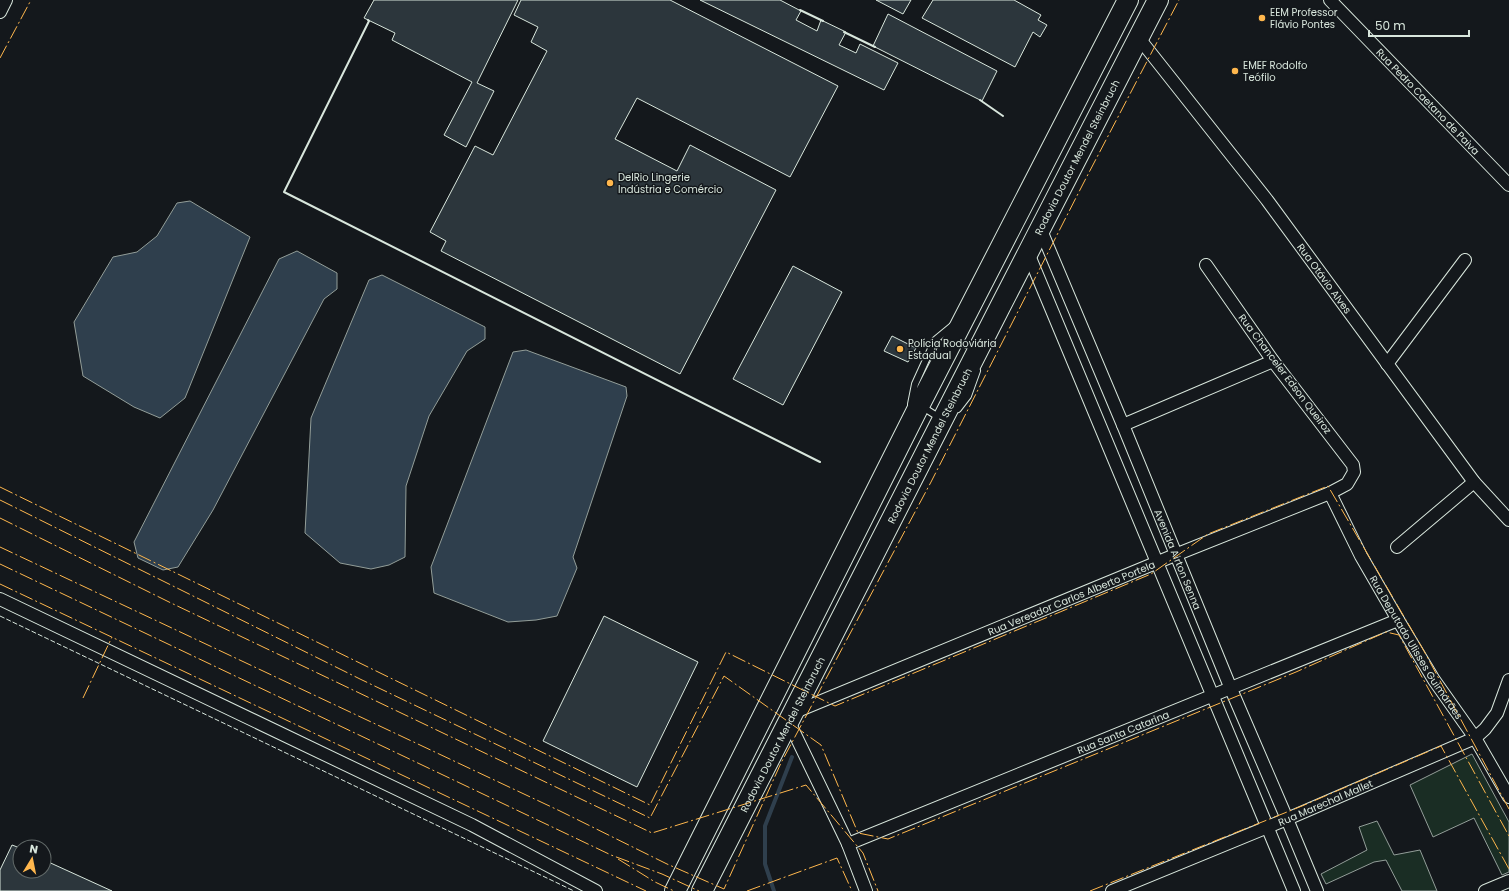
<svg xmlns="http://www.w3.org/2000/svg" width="1509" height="891" viewBox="0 0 1509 891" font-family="Poppins,sans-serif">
  <rect width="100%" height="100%" fill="#14181c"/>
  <path fill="#1a2d24" stroke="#939e99" d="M1472 754 1509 822V872L1502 875 1474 818 1433 837 1410 785Z
    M1377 821 1394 855 1420 850 1437 891H1402L1386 860 1374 862 1326 884 1321 874 1367 850 1359 827Z"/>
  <path fill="#2f3f4d" stroke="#939e99" d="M190 201 250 237 185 398 160 418 134 407 83 376 74 322 113 257 137 252 157 236 177 203Z
    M297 251 337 273V289L324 299 213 510 178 567 163 570 138 558 134 542 279 259Z
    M382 275 485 327V339L467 351 429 416 406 486 405 557 389 565 371 569 340 563 305 533 311 418 369 280Z
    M526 350 626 387 627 396 573 557 577 568 557 616 536 620 508 622 434 593 431 567 513 352Z"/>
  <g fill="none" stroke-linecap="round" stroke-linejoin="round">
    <path stroke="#2f3f4d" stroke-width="4" d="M774 891 765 864V826L792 757"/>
  </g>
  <path fill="#2c363c" stroke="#d8e6dc" d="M374 0H518L477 83 494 91 466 147 444 135 472 82 392 40 395 33 364 18Z
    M521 0H670L838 86 790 177 637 98 615 139 677 171 690 145 776 190 680 374 441 251 446 241 430 232 475 146 493 155 547 51 531 42 538 27 514 15Z
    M700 0H780L801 11 796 20 817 31 821 20 846 32 839 45 856 53 860 44 898 63 884 90Z
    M876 0H911L903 14Z
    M933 0H1014L1041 15 1038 20 1047 25 1040 37 1033 32 1015 67 922 18Z
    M888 14 997 71 982 101 873 46Z
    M793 266 842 292 783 405 733 379Z
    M892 336 916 348 908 362 884 351Z
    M604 616 698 662 637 787 543 741Z
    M12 845 20 848V871H44V860L112 891H0V870Z"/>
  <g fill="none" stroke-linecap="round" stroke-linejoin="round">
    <g stroke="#d8e6dc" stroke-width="8">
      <path id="service" d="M956 340 976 349
        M911 404 915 384 935 340 952 326
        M921 406 940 418
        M958 409 968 396 977 371"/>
    </g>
    <g stroke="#d8e6dc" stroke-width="14">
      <g id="minor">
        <path id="s1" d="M1330 0 1509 185"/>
        <path d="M0 12 6 0"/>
        <path id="s2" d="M1138 37 1267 200 1474 482 1509 520"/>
        <path id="s3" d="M1040 228 1123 425 1231 689 1287 819 1317 891"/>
        <path d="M1028 253 1294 891"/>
        <path d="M1387 364 1465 260"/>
        <path d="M1123 425 1273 361"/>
        <path id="s4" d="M1330 493 1361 556 1398 620 1434 680 1475 738 1509 797"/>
        <path d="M1397 547 1474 482"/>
        <path d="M0 599 472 825 596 891"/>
        <path id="s5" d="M795 712 1175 555 1330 493 1347 484 1354 472 1353 465 1273 361 1206 265"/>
        <path d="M789 722 848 844 866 891"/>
        <path id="s6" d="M848 844 1398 620"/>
        <path id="s7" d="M1112 891 1287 819 1475 738 1485 729 1497 713 1509 680"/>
        <path d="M1485 891 1509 881"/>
      </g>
    </g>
    <g stroke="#d8e6dc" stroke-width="22">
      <g id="trunk">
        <path d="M675 891 919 406 1128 0"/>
        <path id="s8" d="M702 891C855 594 1004 296 1158 0"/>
      </g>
    </g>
    <use href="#service" stroke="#14181c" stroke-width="6"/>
    <use href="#minor" stroke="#14181c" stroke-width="12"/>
    <use href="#trunk" stroke="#14181c" stroke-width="20"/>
    <path stroke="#d8e6dc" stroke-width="1" stroke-dasharray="5 2" stroke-linecap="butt" d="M0 616 574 891"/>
    <path stroke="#d8e6dc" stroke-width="2" d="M800 10 823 21
      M368 20 369 21 284 192 820 462
      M844 32 875 47
      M980 100 1003 116"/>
    <path stroke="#ffb74d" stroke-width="1" stroke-dasharray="14 3 2 3" stroke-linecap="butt" d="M0 58 31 0
      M0 487 650 805 726 652 835 706 1151 574 1208 534 1328 486 1424 651 1509 809
      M0 500 360 679 650 818 724 676 821 745 858 833 888 839 1296 672 1386 632 1399 635 1509 836
      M0 518 169 602 652 833 806 785 863 853 878 891
      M0 547 560 811 667 864 724 889 781 763 931 482 1083 184 1179 0
      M0 564 611 855 662 874 699 891
      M0 584 646 891
      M83 698 112 637
      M618 859 655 882 674 891
      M747 891 837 858 852 891
      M1090 891 1302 806 1441 746 1509 869"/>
  </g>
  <g fill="#ffb74d" stroke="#14181c" stroke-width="1.5">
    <circle cx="1262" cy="18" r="4"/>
    <circle cx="1235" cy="71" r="4"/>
    <circle cx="610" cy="183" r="4"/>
    <circle cx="900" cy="349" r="4"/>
  </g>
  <g text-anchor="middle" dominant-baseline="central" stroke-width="3" stroke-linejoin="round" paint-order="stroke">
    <g font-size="10" fill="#d8e6dc" stroke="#14181c" text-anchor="start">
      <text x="1270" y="12">EEM Professor<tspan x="1270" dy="12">Flávio Pontes</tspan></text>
      <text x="1243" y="65">EMEF Rodolfo<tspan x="1243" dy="12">Teófilo</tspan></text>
      <text x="618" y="177">DelRio Lingerie<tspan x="618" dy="12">Indústria e Comércio</tspan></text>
      <text x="908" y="343">Polícia Rodoviária<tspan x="908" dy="12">Estadual</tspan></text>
    </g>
    <g font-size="10" fill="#d8e6dc" stroke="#14181c">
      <text stroke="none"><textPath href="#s1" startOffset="141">Rua Pedro Caetano de Paiva</textPath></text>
      <text stroke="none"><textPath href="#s8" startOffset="824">Rodovia Doutor Mendel Steinbruch</textPath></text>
      <text stroke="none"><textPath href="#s2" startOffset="305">Rua Otávio Alves</textPath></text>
      <text transform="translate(1285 374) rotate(53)">Rua Chanceler Edson Queiroz</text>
      <text stroke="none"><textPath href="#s8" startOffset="500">Rodovia Doutor Mendel Steinbruch</textPath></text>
      <text stroke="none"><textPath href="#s3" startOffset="359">Avenida Airton Senna</textPath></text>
      <text stroke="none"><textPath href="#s5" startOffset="299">Rua Vereador Carlos Alberto Portela</textPath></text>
      <text stroke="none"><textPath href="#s4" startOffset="177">Rua Deputado Ulisses Guimarães</textPath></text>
      <text stroke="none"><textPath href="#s6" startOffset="297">Rua Santa Catarina</textPath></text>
      <text stroke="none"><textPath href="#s8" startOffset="176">Rodovia Doutor Mendel Steinbruch</textPath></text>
      <text stroke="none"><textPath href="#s7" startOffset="231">Rua Marechal Mallet</textPath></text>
    </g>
  </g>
  <g transform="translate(32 859) rotate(10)"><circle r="19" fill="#14181c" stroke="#626a69"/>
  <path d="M0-3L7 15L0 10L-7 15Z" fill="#ffb74d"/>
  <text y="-6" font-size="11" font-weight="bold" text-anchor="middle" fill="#d8e6dc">N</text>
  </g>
  <path d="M1369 30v6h100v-6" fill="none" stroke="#d8e6dc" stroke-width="2"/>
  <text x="1375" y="30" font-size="12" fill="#d8e6dc" stroke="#14181c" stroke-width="3" paint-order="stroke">50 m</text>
</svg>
